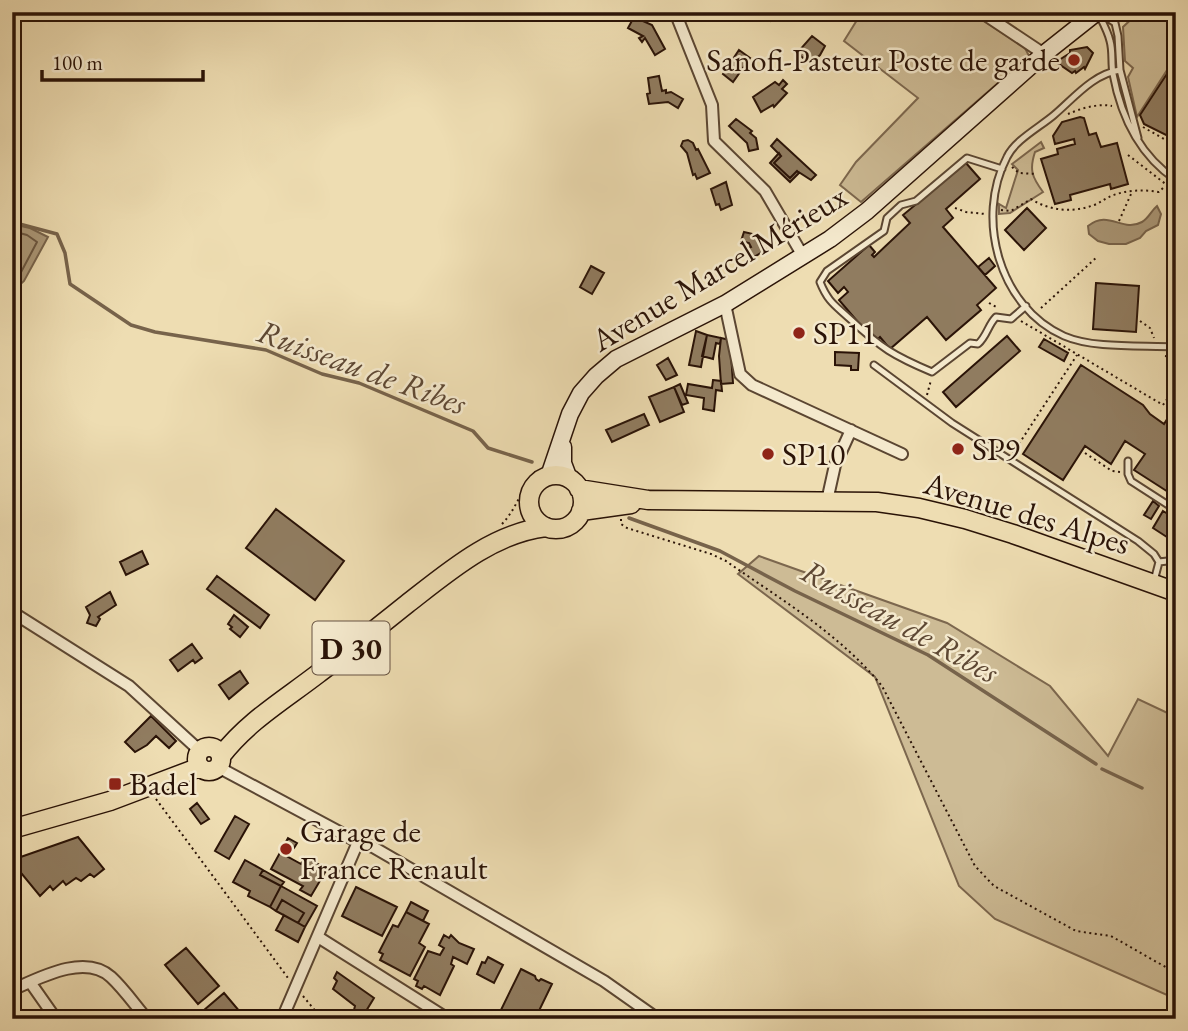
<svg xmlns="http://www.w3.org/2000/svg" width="1188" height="1031" viewBox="0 0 1188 1031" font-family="'EB Garamond',serif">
  <rect width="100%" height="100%" fill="#eeddb2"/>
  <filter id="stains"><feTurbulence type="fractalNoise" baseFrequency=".00286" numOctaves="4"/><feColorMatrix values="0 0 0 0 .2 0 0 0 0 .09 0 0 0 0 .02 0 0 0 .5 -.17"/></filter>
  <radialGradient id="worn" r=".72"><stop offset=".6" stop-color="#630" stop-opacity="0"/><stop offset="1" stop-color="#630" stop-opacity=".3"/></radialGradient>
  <path fill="#cdbb95" stroke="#7c674e" stroke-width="2" d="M862 12H970L1025 48 1029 56 861 202 840 185 856 162 918 98 844 41Z
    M1139 12H1176V56L1137 117 1128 77 1133 68 1125 61 1123 27Z
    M1041 142 1044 148 1035 152C1029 170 1032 177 1043 192L1010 213 999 214V204L1006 208 1018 170 1012 164Z
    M759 556 947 623 1050 686 1108 756 1138 699 1176 717V999L995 919 959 886 875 677 738 574Z"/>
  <path fill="#ab9878" stroke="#77634b" stroke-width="2" d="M1157 206 1161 214 1158 225 1146 231 1140 238 1126 244H1109L1098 241 1089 234 1088 226C1109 209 1122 233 1142 222 1149 218 1151 211 1157 206Z
    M12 224 30 228 48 237 24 281 12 292Z"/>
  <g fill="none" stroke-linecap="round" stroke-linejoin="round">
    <path stroke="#6a5640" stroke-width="2" d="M12 231 27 235 37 242 19 276 12 283"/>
    <path stroke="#77634b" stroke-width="3.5" d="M12 222 57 234 65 253 70 284 131 325 155 332 266 350 322 374 359 383 473 431 488 448 532 462
      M629 518 720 551 795 591 928 655 1096 764
      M1102 769 1142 788"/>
  </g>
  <path fill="#907c60" stroke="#2a1307" stroke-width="2" d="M780 12 782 14 779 18 775 15 770 21 766 18 760 19 757 15 758 12Z
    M634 17 652 25 665 49 655 55 645 38 642 42 639 38 643 36 628 28Z
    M812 36 825 46 820 55 811 63 812 65 797 53Z
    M1087 47 1093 53 1085 69 1084 67 1076 73 1075 71 1072 73 1056 62 1070 53V50Z
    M739 50 750 58 733 82 723 74Z
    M1174 63H1176V140L1144 124 1140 115Z
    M659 76 662 91 666 90V93L671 92 683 99 678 108 668 102 649 104 647 94 650 93 648 78Z
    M783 80 787 84 782 89 787 93 774 107 773 105 761 112 753 97 775 82 779 85Z
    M1080 117 1084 118 1089 135 1096 133 1101 147 1117 143 1128 184 1111 189 1110 184 1070 195 1071 200 1055 204 1041 159 1058 154 1057 149 1075 144 1074 139 1055 144 1053 136 1062 122Z
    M736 119 752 131 750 133 756 138 758 149 749 151 747 143 729 126Z
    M777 139 816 175 811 180 797 171 790 178 774 163 781 156 771 146Z
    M688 140 693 143 696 150 698 149 710 173 697 179 695 174 693 175 687 153 681 146 683 141Z
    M779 153 781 156 774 163 790 178 797 171 799 173 790 182 770 163Z
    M966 163 980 179 946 209 953 218 943 227 996 288 977 305 981 310 946 340 927 317 890 349 880 337 877 340 865 326 863 328 839 300 848 292 844 287 838 293 828 281 869 245 875 252 872 255 874 257 910 223 903 215Z
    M726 182 732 205 721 210 719 204 716 205 711 189Z
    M1027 208 1046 228 1024 250 1005 230Z
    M744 232 753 234 755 238 759 235 766 250 754 257 748 248 751 247 749 243 741 241Z
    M989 258 995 266 985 275 978 267Z
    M591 266 604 273 592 294 580 287Z
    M1096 283 1139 286 1136 332 1093 329Z
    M696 331 707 335 701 367 689 365Z
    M707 335 721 338 720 344 716 343 713 359 702 356Z
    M1007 336 1020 351 956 407 943 392Z
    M721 338 730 340 733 383 721 384 719 356Z
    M1044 339 1068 353 1064 361 1039 347Z
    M835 352 859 353 858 370H851V366L835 365Z
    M668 358 677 375 666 380 657 365Z
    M1081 365 1143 405 1150 414 1164 424 1176 405V497L1134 470 1145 454 1125 441 1111 464 1085 446 1063 480 1023 454Z
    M713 380 721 381 722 391 716 390 714 411 703 409 704 398 686 395 688 384 712 388Z
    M680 384 688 403 682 405 674 387Z
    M674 387 684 412 660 422 649 397Z
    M644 414 649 425 612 442 606 430Z
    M1153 501 1159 506 1151 519 1144 515Z
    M276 509 344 561 315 600 246 548Z
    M1163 511 1176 519V537L1173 541 1153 528Z
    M142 551 148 564 126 575 120 562Z
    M217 576 269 615 260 628 207 589Z
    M110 592 116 605 98 617 100 619 96 626 87 623 90 615 86 607Z
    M234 615 248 627 240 637 230 629 232 627 228 624Z
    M192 644 202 658 195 663 193 660 178 671 170 660Z
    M240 671 248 683 229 699 219 685Z
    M151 716 176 741 169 748 156 736 147 745 135 752 125 742Z
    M197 803 209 819 201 824 190 809Z
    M235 816 249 824 229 859 215 851Z
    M78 837 104 869 94 877 90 874 81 881 76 878 66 885 63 881 53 890 50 886 40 896 12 862V860Z
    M288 838 297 843 294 848 288 845 283 854 301 864 305 857 327 869 311 896 300 890 303 886 271 869Z
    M245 860 263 870 260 875 281 886 270 907 248 896 250 891 233 882Z
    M263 870 284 882 281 886 260 875Z
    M281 886 317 906 305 927 298 923 304 913 282 900 276 911 270 907Z
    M356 887 397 907 382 936 342 916Z
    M282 900 304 913 298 923 276 911Z
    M411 902 428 911 423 921 406 912Z
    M406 912 429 924 419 943 425 947 410 976 380 960 383 954 379 952 393 925 398 927Z
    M284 915 305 927 298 942 276 930Z
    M444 935 449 938 451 935 459 943 474 949 467 964 453 957 451 964 454 966 440 995 424 986 422 989 416 986 418 981 414 979 428 951 440 955 444 948 439 945Z
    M186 948 219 986 198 1004 165 965Z
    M488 957 503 965 494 983 477 974 482 962 485 963Z
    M521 969 535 976 536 979 539 981 541 979 552 984 535 1019H510L499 1014Z
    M337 972 374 998 363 1016 354 1010 355 1006 333 989 337 981 334 978Z
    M224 993 246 1019H200L197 1016Z"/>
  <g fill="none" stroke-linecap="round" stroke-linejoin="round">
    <g stroke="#5b4632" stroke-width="9">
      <path id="service" d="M1099 12 1115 23 1118 36 1120 70 1138 138
        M1099 15C1103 23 1108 32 1110 41 1113 51 1111 63 1113 74 1121 117 1139 155 1176 180
        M1120 70C1093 74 1074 98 1054 115 1040 127 1015 140 1007 157 975 218 999 307 1064 336 1094 349 1143 345 1176 347
        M1002 169 967 158 916 201 901 205 887 218 884 231 827 271 820 282C828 302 835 305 850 319 881 348 894 356 932 372L970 343 978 344C987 336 988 325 996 317L1011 319 1026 306
        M874 365 952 423 1138 541 1154 554 1159 562 1154 581
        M1128 461V474L1131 481 1176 510
        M1159 562 1176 560"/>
    </g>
    <g stroke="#5b4632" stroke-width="14">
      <path id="minor" d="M675 12 712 105 714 141 765 191 803 256
        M981 12 1044 54
        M725 304 740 374 752 385 902 454
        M827 501 835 465 851 430
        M12 612 129 686 200 751
        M218 767 358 842 373 847 604 981 658 1019
        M318 937 448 1019
        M30 982 56 1019
        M12 990C39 978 85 953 111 977 124 989 135 1005 147 1019
        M282 1019 358 842"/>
    </g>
    <g stroke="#2a1307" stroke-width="19">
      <path id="secondary" d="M563 447V463L569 479
        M549 476 570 414 581 393 596 376 616 359 725 304 830 239 867 211 1044 54 1097 12"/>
    </g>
    <g stroke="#2a1307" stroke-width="21">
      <path id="primary" d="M529 502a27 27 0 1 1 54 0a27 27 0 1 1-54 0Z
        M579 489 648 500 877 502 919 508 965 519 1013 534 1176 592
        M581 511 631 504
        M197 759a12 12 0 1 1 24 0a12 12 0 1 1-24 0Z
        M221 756C248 721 284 700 319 673 349 651 378 627 407 604 448 572 493 533 546 527
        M12 829 110 801 200 767"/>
    </g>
    <path stroke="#2a1307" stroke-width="2" stroke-dasharray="2 3.5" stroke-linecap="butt" d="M1068 114C1080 109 1096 103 1112 106
      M1143 127 1176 146
      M1128 155 1176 192
      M1012 167 1019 173 1036 174
      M955 208 966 212 985 214
      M1001 210 1011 211 1031 199C1050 211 1073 213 1094 205 1100 203 1104 199 1109 197 1124 190 1143 189 1159 192L1165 186
      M1119 221 1131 194
      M989 303 998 308
      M1041 308 1097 257
      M1021 321 1163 405 1176 386
      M1140 321 1150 328 1154 338
      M1165 356 1176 358
      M927 395 931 380
      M1013 453 1077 355
      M1085 453 1112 471 1121 472
      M621 519V524L627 528 711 554 726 561C780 599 840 634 882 686L975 866 994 886 1076 931 1111 936 1176 973
      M502 524C518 507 521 488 537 470
      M156 799 288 978
      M303 996 322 1019"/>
    <use href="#service" stroke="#f4e9cd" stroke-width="5"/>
    <use href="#minor" stroke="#f4e9cd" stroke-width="10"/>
    <use href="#secondary" stroke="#f4e9cd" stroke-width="16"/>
    <use href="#primary" stroke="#eeddb2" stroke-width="18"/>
  </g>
  <g fill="#8f2418" stroke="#f4e9cd" stroke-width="2.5">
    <circle cx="1074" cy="60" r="7"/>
    <circle cx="799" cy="333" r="7"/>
    <circle cx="958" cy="449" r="7"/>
    <circle cx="768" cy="454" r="7"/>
    <rect x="108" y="777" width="14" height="14" rx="3.5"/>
    <circle cx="286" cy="849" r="7"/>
  </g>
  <g text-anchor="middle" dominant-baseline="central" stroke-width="5" stroke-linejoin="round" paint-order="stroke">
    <rect fill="#f4e9cd" stroke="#675342" stroke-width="2" x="312.5" y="621.5" width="77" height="53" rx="5"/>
    <g font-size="30" font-weight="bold" fill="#2a1307">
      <text x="351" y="648">D 30</text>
    </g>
    <g font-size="32" fill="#2a1307" stroke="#f4e9cd" text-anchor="start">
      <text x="1060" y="60" text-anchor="end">Sanofi-Pasteur Poste de garde</text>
      <text x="813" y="333">SP11</text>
      <text x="972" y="449">SP9</text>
      <text x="782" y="454">SP10</text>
      <text x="129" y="784">Badel</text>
      <text x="300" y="831">Garage de<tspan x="300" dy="37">France Renault</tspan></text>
    </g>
    <g font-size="32" fill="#2a1307" stroke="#f4e9cd">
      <text transform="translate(719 268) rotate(-31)">Avenue Marcel Mérieux</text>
      <text transform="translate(1027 513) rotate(17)">Avenue des Alpes</text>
    </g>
    <g font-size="33" font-style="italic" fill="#5e4834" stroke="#f4e9cd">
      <text transform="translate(362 367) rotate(20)">Ruisseau de Ribes</text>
      <text transform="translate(900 621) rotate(29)">Ruisseau de Ribes</text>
    </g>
  </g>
  <rect width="1188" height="1031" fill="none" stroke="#eeddb2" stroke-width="42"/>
  <rect x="14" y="14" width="1160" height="1003" fill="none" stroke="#2a1307" stroke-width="3.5"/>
  <rect x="21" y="21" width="1146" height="989" fill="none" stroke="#2a1307" stroke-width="2"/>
  <path d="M42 70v10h161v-10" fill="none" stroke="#2a1307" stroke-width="3.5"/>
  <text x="52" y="70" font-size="21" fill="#2a1307" stroke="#f4e9cd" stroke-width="5" paint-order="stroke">100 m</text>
  <rect width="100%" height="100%" filter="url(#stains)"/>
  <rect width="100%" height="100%" fill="url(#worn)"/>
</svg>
